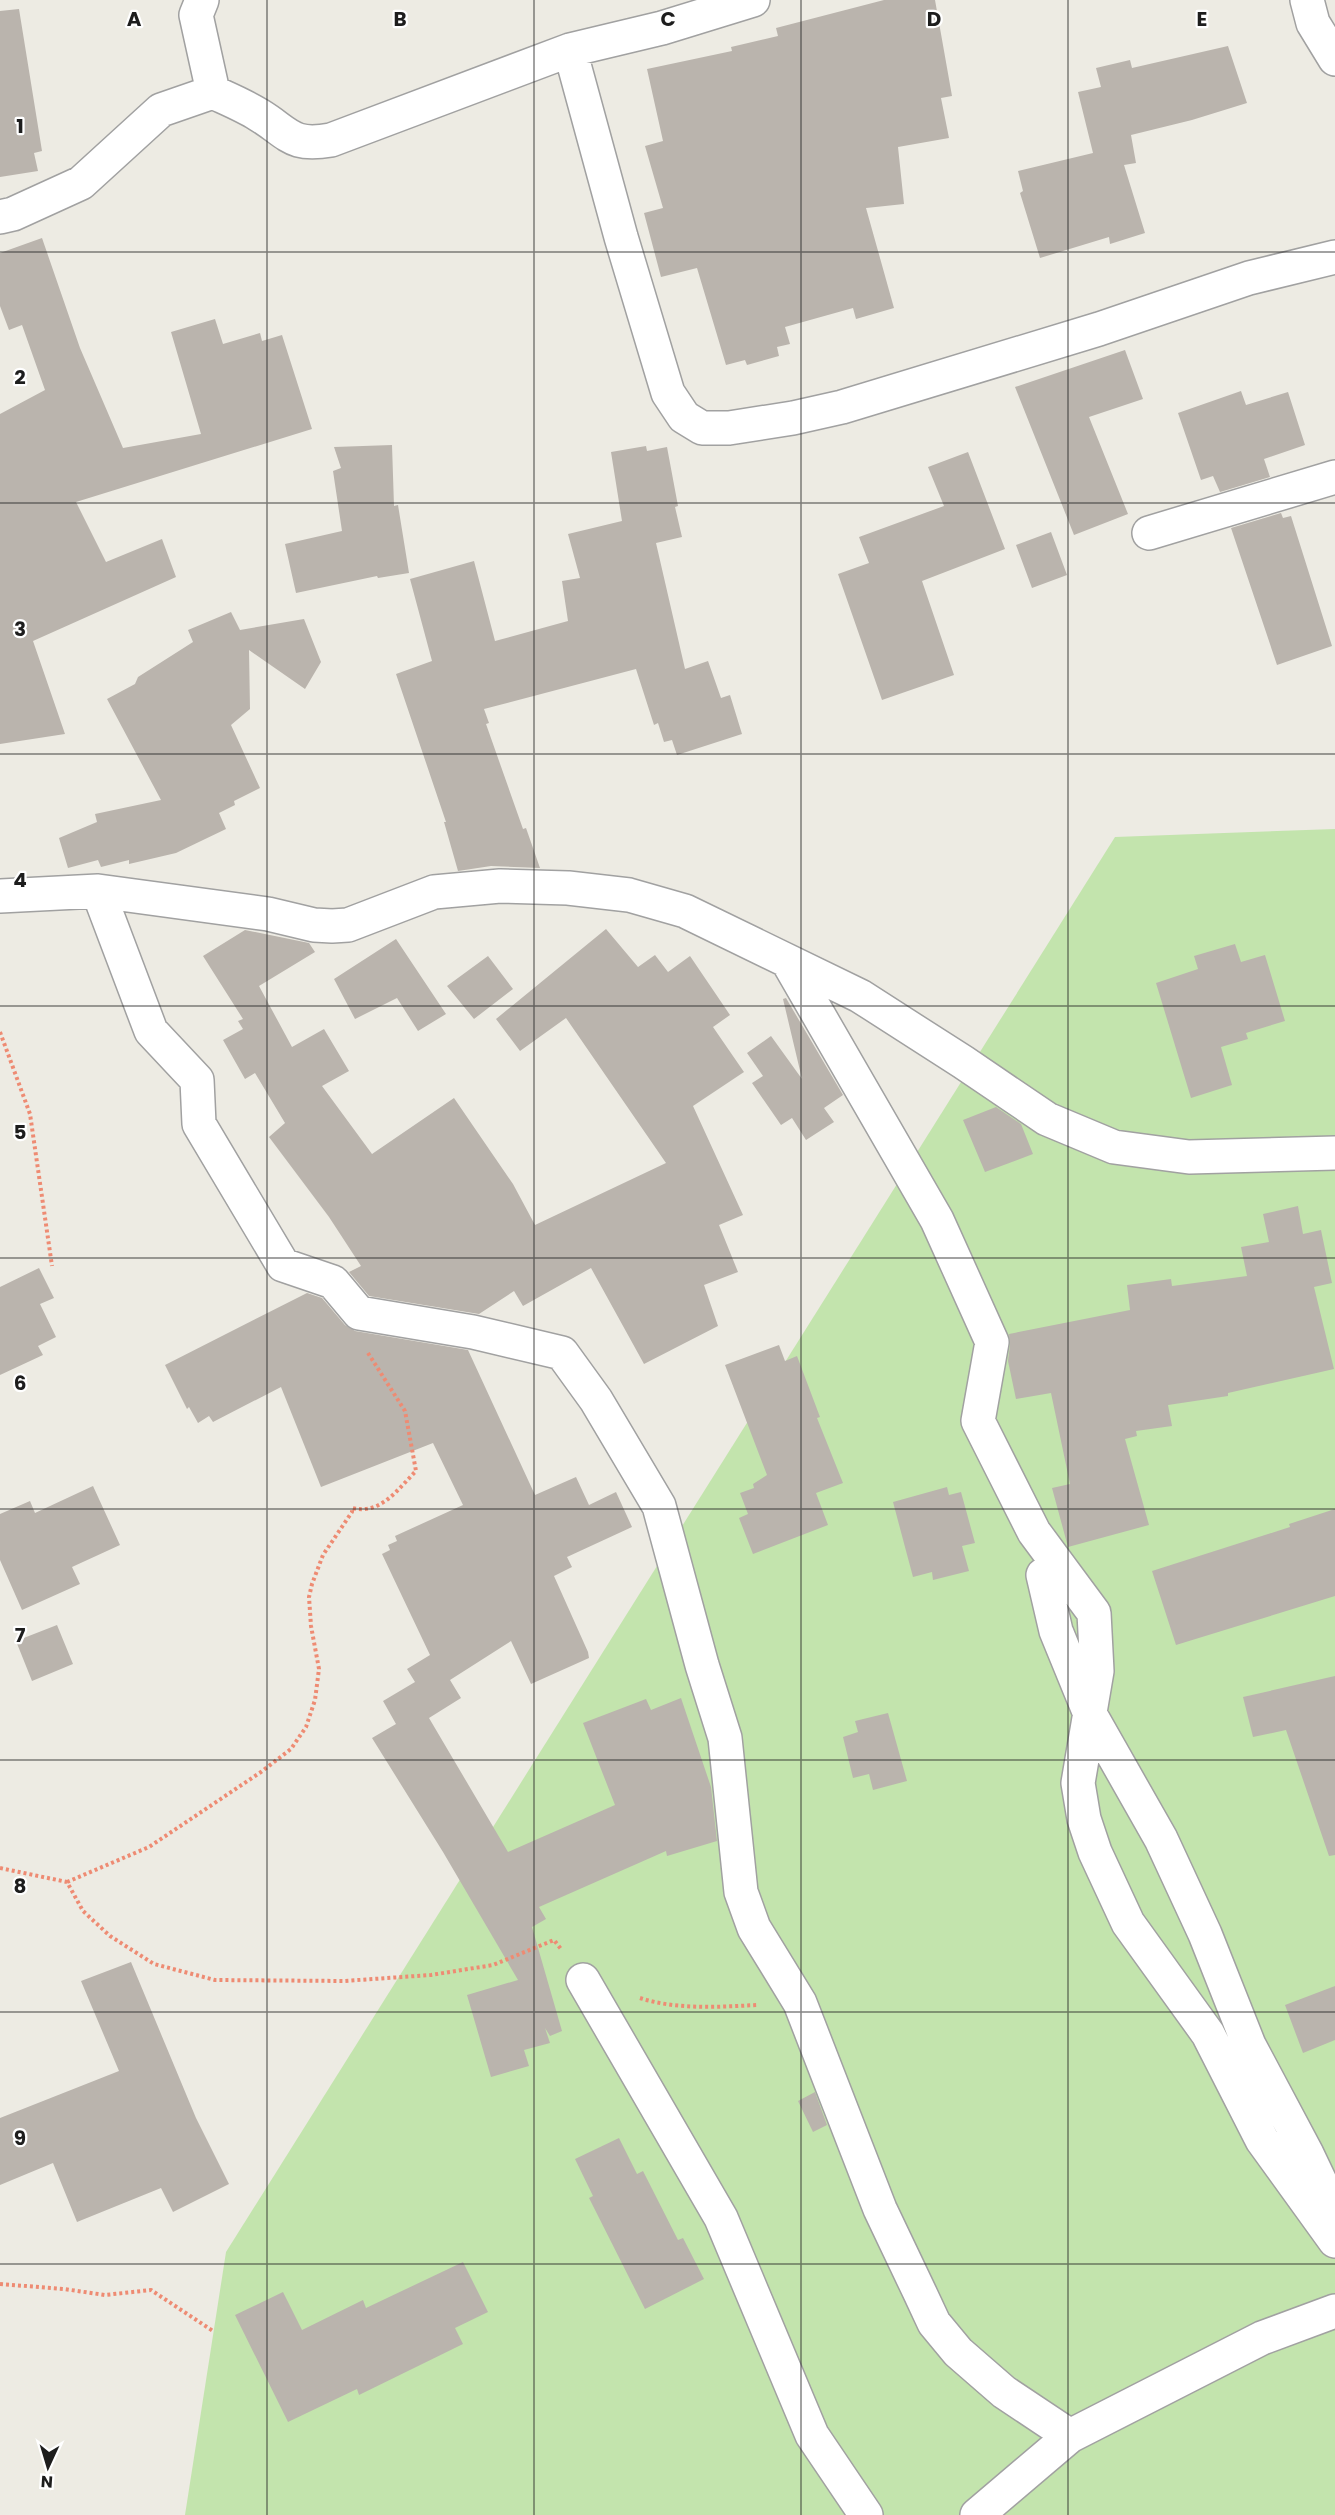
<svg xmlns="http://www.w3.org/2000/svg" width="1335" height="2515" viewBox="0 0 1335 2515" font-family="Poppins,sans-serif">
  <rect width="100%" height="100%" fill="#edebe3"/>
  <path fill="#c3e4ad" d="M1335 829V2515H185L226 2252 1115 837Z"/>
  <path fill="#bab4ad" d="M884 0H935L952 96 941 98 949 138 898 147 904 204 866 208 894 308 856 319 853 308 785 327 790 344 777 347 779 356 747 365 745 360 726 365 697 268 661 277 644 213 663 208 645 146 663 141 647 69 732 51 731 47 778 36 776 28Z
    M19 9 42 151 34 153 38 171 0 177V11Z
    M1228 46 1247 103 1192 120 1131 135 1136 163 1124 165 1145 233 1110 244 1109 237 1040 258 1020 193 1023 191 1018 171 1093 153 1078 92 1101 87 1096 68 1130 60 1132 68Z
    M42 238 80 348 123 448 201 434 171 332 215 319 223 344 260 333 262 341 282 335 312 429 76 502 106 562 162 539 176 577 33 641 65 734 0 744V414L45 390 22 325 9 330 0 306V253Z
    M1125 350 1143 399 1089 417 1128 514 1074 535 1015 387Z
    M1241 391 1246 405 1288 392 1305 445 1264 459 1270 477 1220 492 1213 476 1201 480 1178 413Z
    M392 445 394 506 398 505 409 573 378 578 377 576 296 593 285 544 342 531 333 471 341 468 334 447Z
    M646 446 647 451 667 447 678 506 675 507 682 537 656 543 685 669 708 661 721 698 730 695 742 734 677 755 672 740 664 742 658 723 654 725 636 669 484 709 489 723 486 724 523 829 526 828 540 868 491 866 458 871 444 822H446L396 674 432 661 410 579 474 561 495 641 568 621 562 581 580 578 568 534 622 521 611 452Z
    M968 452 1005 549 922 581 954 675 882 700 838 574 869 563 859 537 944 506 928 467Z
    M1281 513 1283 518 1291 516 1332 646 1277 665 1231 528Z
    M1051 532 1067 575 1032 588 1016 545Z
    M231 612 240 630 304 619 321 662 305 689 249 650 250 709 231 725 260 788 234 801 235 805 219 813 226 829 176 853 129 864V860L101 867 98 860 68 868 59 838 97 822 95 814 161 800 107 699 135 684 138 677 193 642 188 630Z
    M606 929 638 967 655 955 668 972 690 956 730 1015 713 1027 744 1072 693 1106 743 1215 719 1225 738 1272 704 1285 718 1326 644 1364 591 1268 523 1306 514 1291 479 1314 369 1296 349 1272 361 1266 329 1217 269 1137 285 1123 255 1073 245 1079 223 1040 243 1029 238 1021 243 1019 203 956 245 930 309 943 315 952 259 986 292 1047 324 1029 349 1071 322 1086 372 1154 454 1098 513 1184 535 1225 666 1163 566 1018 520 1051 496 1019Z
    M396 939 446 1014 418 1031 397 998 355 1019 334 979Z
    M1235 944 1241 962 1265 955 1285 1021 1246 1033 1248 1039 1221 1047 1232 1085 1191 1098 1156 983 1198 969 1194 956Z
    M488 956 513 989 474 1019 447 986Z
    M786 998 843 1095 824 1108 834 1122 806 1140 792 1118 781 1125 752 1083 763 1076 747 1053 771 1036 802 1079 783 999Z
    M996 1107 1021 1124 1033 1154 985 1172 963 1120Z
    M1298 1206 1303 1234 1321 1230 1332 1283 1314 1287 1334 1369 1228 1393V1396L1168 1405 1172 1426 1136 1431 1137 1436 1125 1439 1149 1525 1068 1547 1052 1488 1070 1484 1051 1393 1016 1399 1008 1361 1010 1345 1009 1334 1130 1310 1127 1285 1171 1279 1172 1286 1247 1276 1241 1247 1269 1242 1263 1214Z
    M39 1268 54 1298 40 1304 56 1337 38 1346 43 1355 0 1375V1287Z
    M307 1293 322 1298 345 1325 355 1331 468 1350 535 1495 576 1477 589 1505 616 1492 632 1527 567 1557 572 1567 554 1576 588 1652 589 1658 531 1684 511 1641 450 1680 461 1698 429 1718 508 1852 615 1805 583 1723 646 1699 651 1710 681 1698 711 1787 717 1841 667 1856 666 1851 539 1907 546 1919 532 1927 562 2031 550 2036 545 2028 550 2043 524 2050 529 2066 491 2077 467 1995 518 1980 443 1852 372 1738 396 1724 383 1701 415 1682 407 1669 430 1655 382 1554 390 1550 388 1545 397 1541 395 1536 463 1505 433 1443 321 1487 281 1387 213 1422 209 1416 198 1423 189 1407 187 1409 165 1365Z
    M779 1345 785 1361 797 1356 820 1417 817 1418 843 1483 816 1493 828 1525 753 1554 739 1518 748 1514 740 1493 754 1488 753 1484 767 1475 725 1365Z
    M93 1486 120 1545 72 1567 80 1584 22 1610 0 1560V1514L30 1501 35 1513Z
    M947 1487 949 1495 961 1492 975 1543 962 1546 969 1571 933 1580 932 1572 913 1577 893 1502Z
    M1335 1509V1596L1176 1645 1152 1571 1290 1527 1289 1524Z
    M57 1625 73 1664 32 1681 16 1641Z
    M1335 1676V1855L1329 1856 1286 1730 1253 1737 1243 1697Z
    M888 1713 907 1781 873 1790 869 1774 853 1778 843 1737 858 1732 855 1721Z
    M131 1962 196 2118 229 2184 173 2212 161 2188 77 2222 53 2163 0 2185V2118L119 2071 81 1981Z
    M1335 1986V2040L1303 2053 1285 2005Z
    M815 2092 827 2125 813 2132 798 2101Z
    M619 2138 637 2174 643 2171 678 2240 683 2238 704 2279 645 2309 589 2198 593 2196 575 2159Z
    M463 2262 488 2312 455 2328 463 2344 359 2395 357 2389 288 2422 235 2315 283 2292 302 2330 363 2300 366 2308Z"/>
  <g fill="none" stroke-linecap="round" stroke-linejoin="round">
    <g stroke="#a1a1a1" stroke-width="36">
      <path id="minor" d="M202 0 196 15 213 92C228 99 245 106 259 115 290 134 291 147 331 140L570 50 662 28 753 0
        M1307 0 1313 23 1335 59
        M570 50 621 237 668 393 684 417 702 428H729L793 418 842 407 1099 329 1249 278 1335 257
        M0 217 13 214 81 183 161 110 213 92
        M1149 533 1335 477
        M98 891 151 1031 197 1080 199 1124 283 1265 333 1282 359 1313 473 1332 562 1353 596 1400 659 1506 702 1665 725 1738 741 1892 754 1928 800 2003 880 2209 920 2293 934 2323 958 2352 1004 2392 1070 2436
        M0 896 98 891 268 914 314 925 332 926 348 925 434 892 500 886 568 888 629 895 685 911 860 996 963 1062 1047 1119 1114 1147 1189 1157 1335 1153
        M788 962 937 1220 992 1342 978 1421 1034 1532 1094 1613 1097 1671 1078 1783 1084 1819 1095 1852 1128 1923 1208 2034 1262 2140 1335 2241
        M1043 1575 1056 1631 1090 1714 1161 1839 1205 1934 1249 2045 1307 2154 1335 2213
        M583 1980 721 2218 812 2435 866 2515
        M977 2515 1070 2436 1262 2338 1335 2311"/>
    </g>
    <path stroke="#ee8b73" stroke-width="4" stroke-dasharray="3 3" stroke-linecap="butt" d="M0 1032 30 1114 52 1266
      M0 1868 67 1882 83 1911 110 1936 154 1964 215 1980 344 1981 431 1975 493 1965 554 1940 561 1949
      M67 1882 149 1847 261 1772 291 1749 306 1727 315 1700 319 1669 311 1626 309 1597 312 1584 323 1555 352 1512V1508C381 1515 398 1489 416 1471L405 1411 368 1353
      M640 1998C677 2010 718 2007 757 2005
      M0 2284 64 2289 105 2295 151 2290 213 2331"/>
    <use href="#minor" stroke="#fff" stroke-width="33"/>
  </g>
  <path fill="none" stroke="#1d1d1d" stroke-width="1.5" stroke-opacity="0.55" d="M267 0V2515M534 0V2515M801 0V2515M1068 0V2515M0 252H1335M0 503H1335M0 754H1335M0 1006H1335M0 1258H1335M0 1509H1335M0 1760H1335M0 2012H1335M0 2264H1335"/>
  <g font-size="20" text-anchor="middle" font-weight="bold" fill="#1d1d1d" stroke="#fff" stroke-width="4.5" stroke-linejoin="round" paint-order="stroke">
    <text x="134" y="26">A</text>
    <text x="400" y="26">B</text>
    <text x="668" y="26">C</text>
    <text x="934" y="26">D</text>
    <text x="1202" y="26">E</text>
    <text x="20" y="133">1</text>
    <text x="20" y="384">2</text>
    <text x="20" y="636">3</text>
    <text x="20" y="887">4</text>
    <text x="20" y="1139">5</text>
    <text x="20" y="1390">6</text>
    <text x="20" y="1642">7</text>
    <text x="20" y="1893">8</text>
    <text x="20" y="2145">9</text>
  </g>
  <g transform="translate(48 2467) rotate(184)" stroke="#ffffff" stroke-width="4.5" paint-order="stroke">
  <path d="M0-4.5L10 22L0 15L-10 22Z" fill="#1d1d1d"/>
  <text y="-9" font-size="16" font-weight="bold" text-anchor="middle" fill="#1d1d1d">N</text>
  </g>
</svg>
